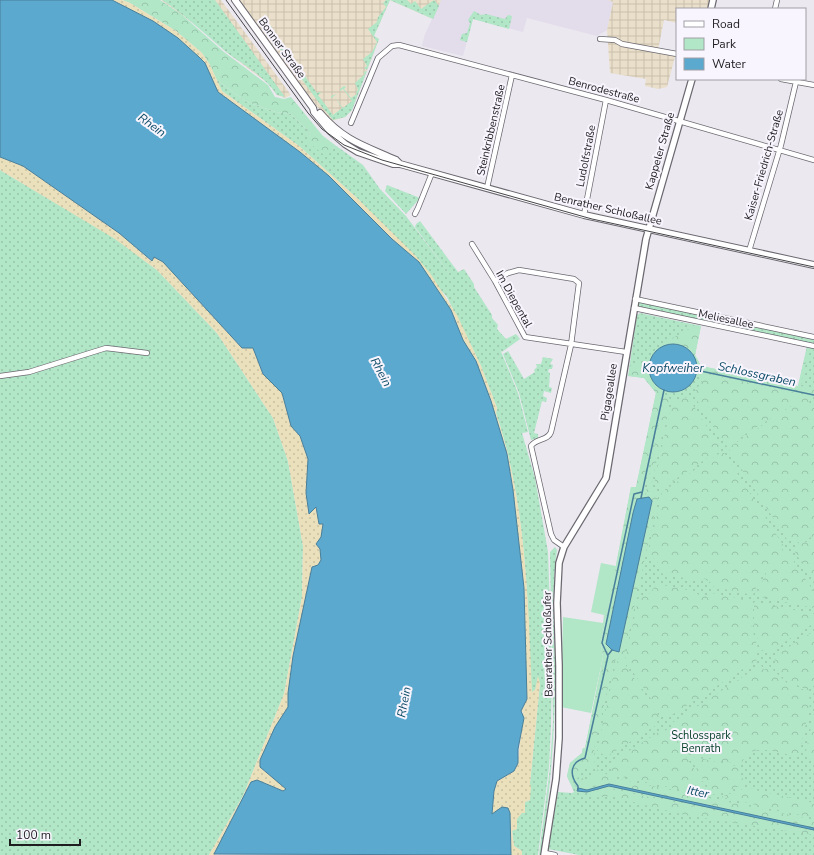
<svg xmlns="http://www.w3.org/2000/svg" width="814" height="855" viewBox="0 0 814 855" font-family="'Nunito Sans',sans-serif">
  <defs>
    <pattern id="industrial-grid" width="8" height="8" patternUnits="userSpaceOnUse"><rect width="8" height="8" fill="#eadfca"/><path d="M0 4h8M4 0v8" fill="none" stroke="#c8bfad"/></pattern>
    <pattern id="green-dots" width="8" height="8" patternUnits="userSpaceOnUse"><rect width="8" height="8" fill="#b1e6c7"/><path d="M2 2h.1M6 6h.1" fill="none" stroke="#98c5ab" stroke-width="1.8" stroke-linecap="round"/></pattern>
    <pattern id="forest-crowns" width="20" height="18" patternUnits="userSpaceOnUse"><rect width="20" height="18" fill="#b1e6c7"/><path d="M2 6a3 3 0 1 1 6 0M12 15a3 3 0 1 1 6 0" fill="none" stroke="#98c5ab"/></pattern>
    <pattern id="sand-dots" width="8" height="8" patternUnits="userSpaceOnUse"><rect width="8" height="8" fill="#eae0bb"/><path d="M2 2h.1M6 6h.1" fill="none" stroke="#c8c0a0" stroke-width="1.8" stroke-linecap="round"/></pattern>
  </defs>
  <rect width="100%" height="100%" fill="#ebe8f0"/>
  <path fill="#e2dceb" d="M441 0H608L613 1 607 30 597 36 527 18 523 32 473 19 463 56 422 46 425 34Z"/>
  <path fill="url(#industrial-grid)" d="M161 0H221L291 95 285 98 277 95 269 84 225 51 203 30Z
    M239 0H441L433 19 390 0 374 36 379 39 352 110 345 117 332 121 317 107Z
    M608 0H711L708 9H677V23L664 20 658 50 676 53 667 87 658 89 645 86 646 79 610 73 607 30 613 2Z"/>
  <path fill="url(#green-dots)" d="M162 0H215L285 97 277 95C265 76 243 65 225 51 204 33 185 15 162 0Z
    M386 0H407L411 4 415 1 421 9 434 0 439 6 433 19 390 0 374 36 379 39 367 70 364 68 367 66 363 59 372 52 377 42 368 29 377 22 378 17 386 7 383 3Z
    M474 11 481 15 486 14 505 19 508 15 512 16 509 29 473 19 467 42 460 40 462 34 467 33 470 23 468 20Z
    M272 26 271 29 317 93 320 92 321 93 318 95 333 115 342 108 334 96 331 98V96L337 94 334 96 343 108 352 101 343 89 340 91V89L344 86 346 87 344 89 351 98 357 94 356 92 358 90 355 83 365 74 363 72 367 71 352 110 345 117 333 120 322 107 266 30Z
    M216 79 245 101 276 112 291 114 309 132 310 136 331 152 335 145 363 165 380 189 406 216 457 284 415 227 416 224 420 221 458 272 464 269 474 284V287L492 315V318L498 325 497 329 506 339 516 334 520 339 502 352 500 349 518 393 528 432 522 433 535 478 548 552 552 666 551 725 549 767 538 855H521L522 851 514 846 512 830 516 829 517 819 525 802 530 800V783L540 683 535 690 531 693C528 598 526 503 496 413L497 408 481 366 447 297 357 198 299 146 222 91Z
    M0 170 116 239 157 270 217 333 273 418 288 461 303 546 302 597 284 694 243 796 209 855H0Z
    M387 185 420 198 406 214 385 191Z
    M637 302 814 338V345L637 307Z
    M640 313 701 326 695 355 701 366 798 386 807 346 814 347V855H579L548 849 558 792 572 793 574 792 567 776 570 763 582 753 583 748H585L603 658 606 617 631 487H636L656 393 644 378 628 376 637 315Z
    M508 351 524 379 535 372 534 370 537 367 536 364H541L543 357 553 359 550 364 553 365 552 369H549L548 372 550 373 549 387 552 388 551 393 544 391 543 396 547 398 546 402 542 401 534 433 538 434V438L531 440 519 393 503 354Z
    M555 547 557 550C550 594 556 638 555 683 555 741 549 798 541 855H539L550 767 553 721 550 552Z"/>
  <path fill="url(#forest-crowns)" d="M122 0H160L181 14 224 52 268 85 275 97 284 99 291 97 323 136 335 145 331 153 324 155 306 140 310 136 309 132 291 114 276 112 245 101 216 79 210 65 202 53 176 31 130 3Z
    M695 325 701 326 695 355 701 366 798 386 807 348 809 349 801 386 814 389V395L696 369C696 354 684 343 669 344L668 341Z
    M648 361 652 381 664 390 640 498 637 499 633 513 606 644 611 650 606 655 585 757C573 762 568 769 573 781L570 783 567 776 570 763 582 753 583 748H585L603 658 601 643 631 487H636L656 393 644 378 629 376 630 366Z
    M697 372 811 396 809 403 813 404 814 402V536L794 544 791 540 788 541 728 448 799 401 726 446 693 394 703 380Z
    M664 394 670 399 651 487 658 497 624 656 614 661 594 749 595 767H584L581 772V776L574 780C570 769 575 761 586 758L609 655 612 650 619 651 652 501 645 497 646 492Z
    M688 397 721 449 662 488 657 489 654 484 672 401Z
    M723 451 783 545 780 547 783 551 765 569 753 595 714 587 710 582 705 579 694 580 660 573 657 561 648 555 662 492Z
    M814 539V582L795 552 797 550 795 546Z
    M787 551 814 592V608L756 596 767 571Z
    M657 584 692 591 703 597 712 593 752 601C750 619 752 635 760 652L754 655 757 660 672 715 663 717 625 660 639 596 649 594Z
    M754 602 814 614V623L769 652 767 647 761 651 754 627Z
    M814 631V686H810L809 691 789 681 771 665 776 662 773 657Z
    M619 660 623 661 661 719 657 721 658 724 606 757 597 750 616 663Z
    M761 665 764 670 769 666 787 683 809 693 808 698 811 699 799 756C779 755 750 738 741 765L685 753 669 728 674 725 672 723Z
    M814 713V760L805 756Z
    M668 729 711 795 710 796 613 775 610 763 662 730 663 732Z
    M689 756 741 767V775L745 784 717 795 712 794Z
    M596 769 614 778 814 820V827L613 785C597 783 587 792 572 785L583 778 586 780H591Z
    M748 787 755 790 814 803V818L721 797Z
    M606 788 814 831V835L685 815 610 796 592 798 588 793Z"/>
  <path fill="url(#sand-dots)" d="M112 0H122L130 3 176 31 202 53 210 65 222 91 299 146 357 198 415 255 430 273 457 315 481 366 497 408 496 413C526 503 528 598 532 692L535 690 538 676 540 683 530 783 531 787 530 800 525 802V813H522L517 819V829L512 831 514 846 522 851V855H511L510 813 499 809 492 815 494 791 497 781 514 771 518 763 523 712 521 711 527 699 524 588 513 490 507 454 491 401 476 361 463 340 451 310 419 262 392 239 329 176 300 152 218 92 206 66 177 38 166 30Z
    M0 157 23 166 119 233 151 261 154 257 163 262 242 348H253L263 374 282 393 291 426 300 435 308 459 306 493 309 513 316 507 319 524H323L321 560 318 565 312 567 293 656 288 693V707L275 727 260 767 287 788 283 791 257 780 251 782 215 855H209L243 796 284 694 302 597 303 546 288 461 273 418 217 333 157 270 115 239 0 170Z"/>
  <path fill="#b1e6c7" d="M601 563 616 566 601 643 603 657 591 713 561 707 563 617 603 623 604 615 591 612Z"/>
  <path fill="#5ca9cf" stroke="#497f9a" d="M0 0H112L153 21 178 38 199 57 205 63 218 92 300 152 329 176 392 239 419 262 451 310 463 340 476 361 491 401 507 454 513 490 524 588 527 699 521 711 524 718 518 749V763L514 771 497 781 494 791 492 814 502 807 508 808 510 813 511 855 214 854 251 782 257 780 283 791 286 789 260 767V760L275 727 288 707V693L293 656 312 567 318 565 321 560 320 549 316 544 321 537 323 524H319L316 507 309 514 306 493 308 459 300 436 291 426 282 393 263 374 253 348H242L163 262 154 257 152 261 119 233 23 166 0 157Z
    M649 368a24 24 0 1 1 48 0a24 24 0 1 1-48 0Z
    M649 497 652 501 619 652 612 650 606 644 633 513 637 499Z
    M609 784 814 828V830L609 786 587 792 577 791 578 788 587 790Z"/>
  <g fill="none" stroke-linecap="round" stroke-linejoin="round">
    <path stroke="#497f9a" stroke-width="1.5" d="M696 370 814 395
      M641 498 664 390
      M608 655 612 650
      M578 790V786C569 775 570 762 585 758L608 656 602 643 634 494 642 492"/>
    <g stroke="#6b6870" stroke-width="6">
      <path id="minor" d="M775 9 777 0
        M600 39 615 40 622 44 677 54
        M781 79 814 85
        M351 123 378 58 392 46 399 45 606 100 814 160
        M487 188 512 75
        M415 214 418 208 432 173
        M584 215 606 100
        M472 244 495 281 525 337 626 352
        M749 251 781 145 796 82
        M495 281 508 273 519 270 574 279 579 283 571 345 551 432C548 441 536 438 531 446L551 534 554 540 564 547
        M635 299 814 337
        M634 308 814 346
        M0 376 29 372 106 348 147 353
        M545 853 555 855"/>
    </g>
    <g stroke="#6b6870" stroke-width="8">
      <path id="tertiary" d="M711 9 713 0
        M544 855 556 779 559 738V666L557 603 559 563 564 547 606 478 646 239 692 79"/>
    </g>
    <g stroke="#6b6870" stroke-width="8">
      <path id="secondary" d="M235 0 313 108 314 112 330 131 345 144 358 152 393 164H400L584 215 814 265
        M320 113C344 141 365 146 396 160L400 164"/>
    </g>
    <use href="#minor" stroke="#fff" stroke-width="4.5"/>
    <use href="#tertiary" stroke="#fff" stroke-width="5.5"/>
    <use href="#secondary" stroke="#fff" stroke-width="6"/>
    <path stroke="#454448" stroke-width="1" d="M226 0 308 113 322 129 344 145 382 160 592 219 814 267"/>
  </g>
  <g text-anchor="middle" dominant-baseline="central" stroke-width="4" stroke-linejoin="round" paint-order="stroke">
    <g font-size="11" fill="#1e1d20" stroke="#f9f5fe">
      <text transform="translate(282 48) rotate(54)">Bonner Straße</text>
      <text transform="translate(604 90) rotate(15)">Benrodestraße</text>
      <text transform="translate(491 130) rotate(-77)">Steinkribbenstraße</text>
      <text transform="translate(660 151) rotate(-74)">Kappeler Straße</text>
      <text transform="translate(586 156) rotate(-79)">Ludolfstraße</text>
      <text transform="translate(764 165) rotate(-74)">Kaiser-Friedrich-Straße</text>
      <text transform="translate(608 209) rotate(13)">Benrather Schloßallee</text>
      <text transform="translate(514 299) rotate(61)">Im Diepental</text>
      <text transform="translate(726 319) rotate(12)">Meliesallee</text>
      <text transform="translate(609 392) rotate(-81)">Pigageallee</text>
      <text transform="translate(548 644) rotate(-91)">Benrather Schloßufer</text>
    </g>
    <g font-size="11" fill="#003d24" stroke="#f9f5fe">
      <text x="701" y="735">Schlosspark<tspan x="701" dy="13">Benrath</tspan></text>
    </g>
    <g font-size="12" font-style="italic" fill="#0c4c67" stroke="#f9f5fe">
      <text transform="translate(152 125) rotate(36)">Rhein</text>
      <text x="673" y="368">Kopfweiher</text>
      <text transform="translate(381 372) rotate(62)">Rhein</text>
      <text transform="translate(757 374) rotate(12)">Schlossgraben</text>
      <text transform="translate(404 702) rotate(-79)">Rhein</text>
      <text transform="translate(698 792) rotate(12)">Itter</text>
    </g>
  </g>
  <rect x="676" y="8" width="130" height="72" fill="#f9f5fe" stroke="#a19fa5"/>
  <rect x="684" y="21" width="20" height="6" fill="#ffffff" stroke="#a19fa5"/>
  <text x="712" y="28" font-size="12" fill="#1e1d20">Road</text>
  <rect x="684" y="38" width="20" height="12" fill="#b1e6c7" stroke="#a19fa5"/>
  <text x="712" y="48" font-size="12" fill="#1e1d20">Park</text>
  <rect x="684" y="58" width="20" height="12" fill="#5ca9cf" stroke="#a19fa5"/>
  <text x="712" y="68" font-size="12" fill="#1e1d20">Water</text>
  <path d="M10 839v6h70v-6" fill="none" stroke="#1e1d20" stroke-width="2"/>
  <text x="16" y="839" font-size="12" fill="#1e1d20" stroke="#f9f5fe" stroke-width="3" paint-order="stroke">100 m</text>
</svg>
